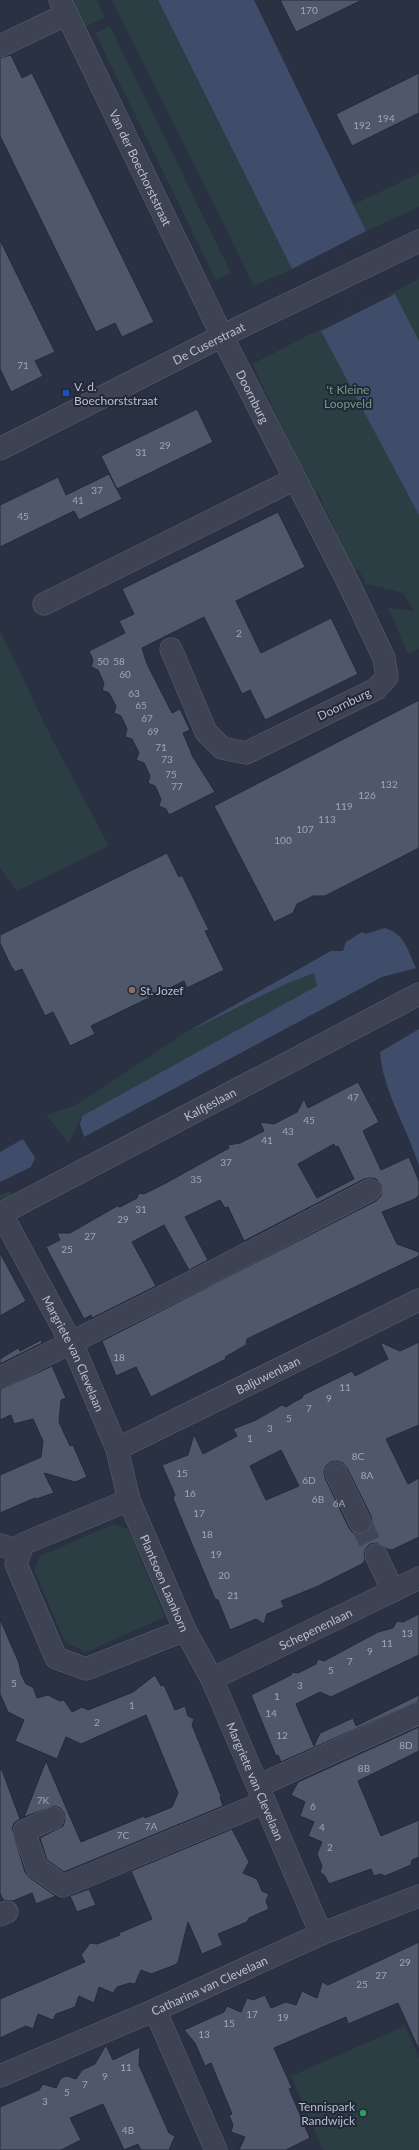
<svg xmlns="http://www.w3.org/2000/svg" width="419" height="2150" viewBox="0 0 419 2150" font-family="Lato,sans-serif">
  <rect width="100%" height="100%" fill="#293142"/>
  <path fill="#2b3e43" d="M68 0H97L105 17 81 29Z
    M112 0H158L292 269 254 286Z
    M110 26 231 273 216 280 95 33Z
    M419 173V207L366 231 353 205Z
    M419 279V649L408 654 388 608 414 611 403 593 366 584 358 569 355 571 321 501 322 500 318 492 315 494 252 364Z
    M0 630 49 733 109 846 17 891 0 868Z
    M314 973 318 986 82 1116 69 1143 46 1115 76 1105 185 1033 286 984Z
    M9 1191 13 1197 0 1204V1195Z
    M114 1524 128 1529 165 1617 86 1652 65 1642 34 1570 40 1556Z
    M405 2026 419 2058V2150H323L291 2076Z"/>
  <path fill="#404d6a" d="M158 0H254L366 231 340 253 363 301 395 294 419 341V515L321 331 348 308 325 260 292 269Z
    M385 928C405 934 408 951 416 968L382 977 84 1137 80 1124 82 1116 317 986 314 973 286 984 185 1033 331 951H343L346 942 362 932 366 934Z
    M419 1029V1166C407 1127 383 1092 380 1052Z
    M23 1139 35 1158 31 1167 0 1182V1152Z"/>
  <path fill="#293142" d="M366 231 340 253 363 301 395 294 321 331 348 308 325 260 292 269Z"/>
  <path fill="#4f586b" stroke="#242a39" fill-rule="evenodd" d="M280 0H362L296 32Z
    M11 55 22 78 32 73 154 322 122 337 115 323 96 332 0 136V58Z
    M419 73V113L352 146 336 114Z
    M0 240 55 352 35 361 43 376 11 392 0 369Z
    M197 409 213 442 117 489 101 456Z
    M109 474 122 499 79 520 74 511 0 547V505L58 477 66 495Z
    M278 512 305 567 236 601 261 653 331 618 358 674 265 720 250 690 242 694 204 617 142 648 147 664 172 713 180 709 190 730 183 733 193 757 215 792 169 815 166 809 159 806 161 799 155 786 148 783 150 776 144 763 136 760 139 753 132 739 125 737 127 729 121 716 114 713 116 706 109 693 102 690 104 683 98 670 91 667 93 660 89 651 125 633 119 621 134 614 122 589Z
    M419 700V848L325 896H313L297 904 293 913 274 922 214 806Z
    M167 853 179 877 182 875 209 930 205 931 224 970 187 988 184 981 91 1026 95 1034 70 1046 53 1012 45 1016 22 969 15 972 11 966 0 943V935Z
    M358 1082 379 1122 363 1131 381 1170 409 1157 419 1181V1195L415 1199 382 1212 397 1244 419 1252V1256L247 1339 246 1345 225 1357 226 1359 151 1397 136 1367 116 1376 102 1341 376 1201 381 1196V1185L376 1179 370 1178 364 1179 244 1241 228 1207 225 1208 220 1200 185 1217 208 1260 189 1270 164 1225 132 1242 156 1286 92 1318 91 1315 84 1319 46 1247 60 1240 57 1233H70L117 1206 120 1207 137 1198 139 1193 144 1194 166 1183 229 1148 228 1145 240 1143 264 1131 260 1122 274 1124 297 1112 304 1099 308 1108ZM334 1144 335 1147 338 1146 354 1179 317 1198 298 1164Z
    M0 1253 26 1301 0 1316Z
    M41 1340 42 1343 0 1364V1359L18 1348 20 1351Z
    M380 1342 400 1351 419 1342V1425L386 1439 408 1484 419 1478V1537L392 1550 387 1549 377 1543 370 1544 366 1548 364 1554 365 1560 362 1564 316 1587 281 1601 284 1607 267 1614 264 1624 256 1619 230 1630 218 1600 215 1599 179 1513 173 1498 175 1495 162 1465 188 1455 194 1434 203 1454 237 1436 233 1429 256 1420 282 1405 286 1407 294 1402 302 1398 303 1395 352 1371 355 1376 388 1359ZM281 1450 299 1486 266 1500 250 1466ZM337 1461 343 1463 347 1468 371 1516 372 1522 371 1529 365 1533H353L349 1528 325 1478 324 1472 326 1466 331 1462Z
    M52 1366 66 1398 61 1400 59 1422 70 1446 73 1445 87 1477 75 1482 44 1473 54 1493 36 1499 35 1498 0 1513V1475L41 1457 43 1441 33 1419 14 1424 11 1415 0 1420V1390Z
    M419 1614V1655L331 1697 320 1692 296 1704 314 1746 320 1733 353 1718 356 1726 419 1695V1701L281 1762 278 1755 276 1756 251 1695 291 1675 292 1672 298 1673 316 1664 318 1659 324 1661 378 1632 393 1628 397 1621 403 1622Z
    M0 1619 19 1663 21 1674 26 1684 33 1687 37 1698 48 1695 60 1701 64 1700 72 1712 82 1707 88 1710 133 1692 155 1675 161 1686 164 1685 175 1710 185 1706 188 1716 194 1719 192 1725 221 1796 220 1797 223 1806 64 1872 47 1860 40 1838 63 1826 65 1820 64 1813 60 1808 54 1806 24 1817 46 1761 81 1842 144 1816 145 1818 172 1807 178 1793 146 1715 81 1744 66 1737 57 1759 15 1741 24 1720 8 1712 0 1694Z
    M419 1727V1751L358 1781 381 1836 419 1820V1857L412 1860 411 1865 385 1876 380 1874 374 1876 371 1869 329 1884 325 1876 320 1872 322 1866 317 1854 322 1842 308 1836 314 1822 300 1816 305 1802 291 1795 298 1782Z
    M0 1770H2L20 1819 14 1823 12 1829 25 1872 30 1878 56 1896 36 1904 32 1893 13 1901 3 1900 0 1893Z
    M232 1829 249 1862 243 1873 257 1879 262 1891 269 1894 266 1901 269 1909 249 1918 247 1922 218 1934 223 1945 202 1954 188 1922 178 1962 175 1965 151 1974 141 1970 135 1984 130 1983 117 1987 113 1993 99 1987 94 2003 79 1996 75 2007 56 2014 53 2020 38 2014 33 2029 26 2026 0 2038V1999L85 1962 81 1955 90 1943 97 1944 120 1935 119 1933 152 1919 131 1871Z
    M89 1889 96 1905 77 1912 70 1896Z
    M419 1942V2050L398 2003 348 2024 346 2017 274 2048 292 2088 289 2089 310 2138 286 2150H239L245 2137 231 2132 233 2125 229 2115 232 2114 211 2063 205 2066 195 2043 184 2030 224 2012 227 2006 241 2012 247 1998 253 2000 265 1995 271 2008 286 2002 296 2005 302 1991 317 1998 322 1982 328 1985Z
    M106 2045 113 2060 140 2047 139 2065 169 2133 175 2136 169 2150H141L138 2144 124 2150 103 2104 70 2118 81 2140 61 2150H0V2107L39 2090 43 2084 56 2088 61 2078 67 2076 76 2079 82 2070 95 2064Z"/>
  <g fill="none" stroke-linecap="round" stroke-linejoin="round">
    <path stroke="#3f4657" stroke-width="22" stroke-dasharray="22 11" stroke-linecap="butt" d="M360 1522 376 1555"/>
    <g stroke="#5b616f" stroke-width="23">
      <g id="minor">
        <path id="s1" d="M60 0 222 336 348 582 384 658 387 677 376 689 246 753 222 748 206 732 171 649"/>
        <path d="M0 46 67 14"/>
        <path id="s2" d="M0 449 222 336 419 241"/>
        <path d="M44 604 295 479"/>
        <path id="s3" d="M1 1213 75 1350 117 1449 129 1500 185 1630 212 1679 321 1934"/>
        <path id="s4" d="M0 1214 419 994"/>
        <path d="M0 1378 216 1270 370 1190"/>
        <path id="s5" d="M117 1449 419 1300"/>
        <path d="M336 1473 360 1522"/>
        <path d="M129 1500 23 1544 16 1564 56 1658 86 1669 185 1630"/>
        <path d="M0 1545 19 1551"/>
        <path d="M376 1555 393 1591"/>
        <path id="s6" d="M212 1679 419 1578"/>
        <path d="M258 1786 419 1713"/>
        <path d="M53 1818 24 1831 37 1868 63 1886 265 1802"/>
        <path d="M0 1915 7 1912"/>
        <path d="M155 2010 216 2150"/>
        <path id="s7" d="M0 2076 155 2010 321 1934 419 1896"/>
      </g>
    </g>
    <use href="#minor" stroke="#3d4352" stroke-width="22"/>
  </g>
  <rect fill="#1a4fb4" stroke="#222837" stroke-width="1.5" x="62" y="389" width="8" height="8" rx="2"/>
  <circle fill="#8d6e63" stroke="#222837" stroke-width="1.5" cx="132" cy="990" r="4"/>
  <circle fill="#2e9e5b" stroke="#222837" stroke-width="1.5" cx="363" cy="2113" r="4"/>
  <g text-anchor="middle" dominant-baseline="central" stroke-width="4" stroke-linejoin="round" paint-order="stroke">
    <g font-size="10" fill="#9fa5b4">
      <text x="309" y="10">170</text>
      <text x="386" y="118">194</text>
      <text x="362" y="125">192</text>
      <text x="23" y="365">71</text>
      <text x="165" y="445">29</text>
      <text x="141" y="452">31</text>
      <text x="97" y="490">37</text>
      <text x="78" y="500">41</text>
      <text x="23" y="516">45</text>
      <text x="239" y="633">2</text>
      <text x="103" y="661">50</text>
      <text x="119" y="661">58</text>
      <text x="125" y="674">60</text>
      <text x="134" y="693">63</text>
      <text x="141" y="705">65</text>
      <text x="147" y="718">67</text>
      <text x="153" y="731">69</text>
      <text x="161" y="747">71</text>
      <text x="167" y="759">73</text>
      <text x="171" y="774">75</text>
      <text x="389" y="784">132</text>
      <text x="177" y="786">77</text>
      <text x="367" y="795">126</text>
      <text x="344" y="806">119</text>
      <text x="327" y="819">113</text>
      <text x="305" y="829">107</text>
      <text x="283" y="840">100</text>
      <text x="353" y="1097">47</text>
      <text x="309" y="1120">45</text>
      <text x="288" y="1131">43</text>
      <text x="267" y="1140">41</text>
      <text x="226" y="1162">37</text>
      <text x="196" y="1179">35</text>
      <text x="141" y="1209">31</text>
      <text x="123" y="1219">29</text>
      <text x="90" y="1236">27</text>
      <text x="67" y="1249">25</text>
      <text x="119" y="1357">18</text>
      <text x="345" y="1387">11</text>
      <text x="329" y="1398">9</text>
      <text x="309" y="1408">7</text>
      <text x="289" y="1418">5</text>
      <text x="270" y="1428">3</text>
      <text x="250" y="1438">1</text>
      <text x="358" y="1456">8C</text>
      <text x="182" y="1473">15</text>
      <text x="367" y="1475">8A</text>
      <text x="309" y="1480">6D</text>
      <text x="190" y="1493">16</text>
      <text x="318" y="1499">6B</text>
      <text x="339" y="1503">6A</text>
      <text x="199" y="1513">17</text>
      <text x="207" y="1534">18</text>
      <text x="216" y="1554">19</text>
      <text x="224" y="1575">20</text>
      <text x="233" y="1595">21</text>
      <text x="407" y="1633">13</text>
      <text x="387" y="1643">11</text>
      <text x="370" y="1651">9</text>
      <text x="350" y="1661">7</text>
      <text x="331" y="1670">5</text>
      <text x="14" y="1683">5</text>
      <text x="300" y="1685">3</text>
      <text x="277" y="1696">1</text>
      <text x="132" y="1705">1</text>
      <text x="271" y="1713">14</text>
      <text x="97" y="1722">2</text>
      <text x="282" y="1735">12</text>
      <text x="406" y="1745">8D</text>
      <text x="364" y="1768">8B</text>
      <text x="43" y="1800">7K</text>
      <text x="313" y="1806">6</text>
      <text x="151" y="1826">7A</text>
      <text x="322" y="1827">4</text>
      <text x="123" y="1835">7C</text>
      <text x="330" y="1847">2</text>
      <text x="405" y="1962">29</text>
      <text x="381" y="1975">27</text>
      <text x="362" y="1984">25</text>
      <text x="252" y="2014">17</text>
      <text x="283" y="2017">19</text>
      <text x="229" y="2023">15</text>
      <text x="204" y="2034">13</text>
      <text x="126" y="2067">11</text>
      <text x="105" y="2076">9</text>
      <text x="85" y="2084">7</text>
      <text x="67" y="2092">5</text>
      <text x="45" y="2101">3</text>
      <text x="128" y="2130">4B</text>
    </g>
    <g font-size="12" fill="#babfcc" stroke="#222837">
      <text stroke="none"><textPath href="#s1" startOffset="186">Van der Boechorststraat</textPath></text>
      <text stroke="none"><textPath href="#s2" startOffset="234">De Cuserstraat</textPath></text>
      <text stroke="none"><textPath href="#s1" startOffset="441">Doornburg</textPath></text>
      <text transform="translate(344 704) rotate(-26)">Doornburg</text>
      <text stroke="none"><textPath href="#s4" startOffset="237">Kalfjeslaan</textPath></text>
      <text stroke="none"><textPath href="#s3" startOffset="158">Margriete van Clevelaan</textPath></text>
      <text stroke="none"><textPath href="#s5" startOffset="168">Baljuwenlaan</textPath></text>
      <text stroke="none"><textPath href="#s3" startOffset="406">Plantsoen Laanhorn</textPath></text>
      <text stroke="none"><textPath href="#s6" startOffset="115">Schepenenlaan</textPath></text>
      <text stroke="none"><textPath href="#s3" startOffset="624">Margriete van Clevelaan</textPath></text>
      <text stroke="none"><textPath href="#s7" startOffset="228">Catharina van Clevelaan</textPath></text>
    </g>
    <g font-size="12" fill="#babfcc" stroke="#222837" text-anchor="start">
      <text x="74" y="386">V. d.<tspan x="74" dy="14">Boechorststraat</tspan></text>
      <text x="140" y="990">St. Jozef</text>
      <text x="355" y="2106" text-anchor="end">Tennispark<tspan x="355" dy="14">Randwijck</tspan></text>
    </g>
    <g font-size="12" fill="#739b80" stroke="#222837">
      <text x="348" y="389">'t Kleine<tspan x="348" dy="14">Loopveld</tspan></text>
    </g>
  </g>
</svg>
